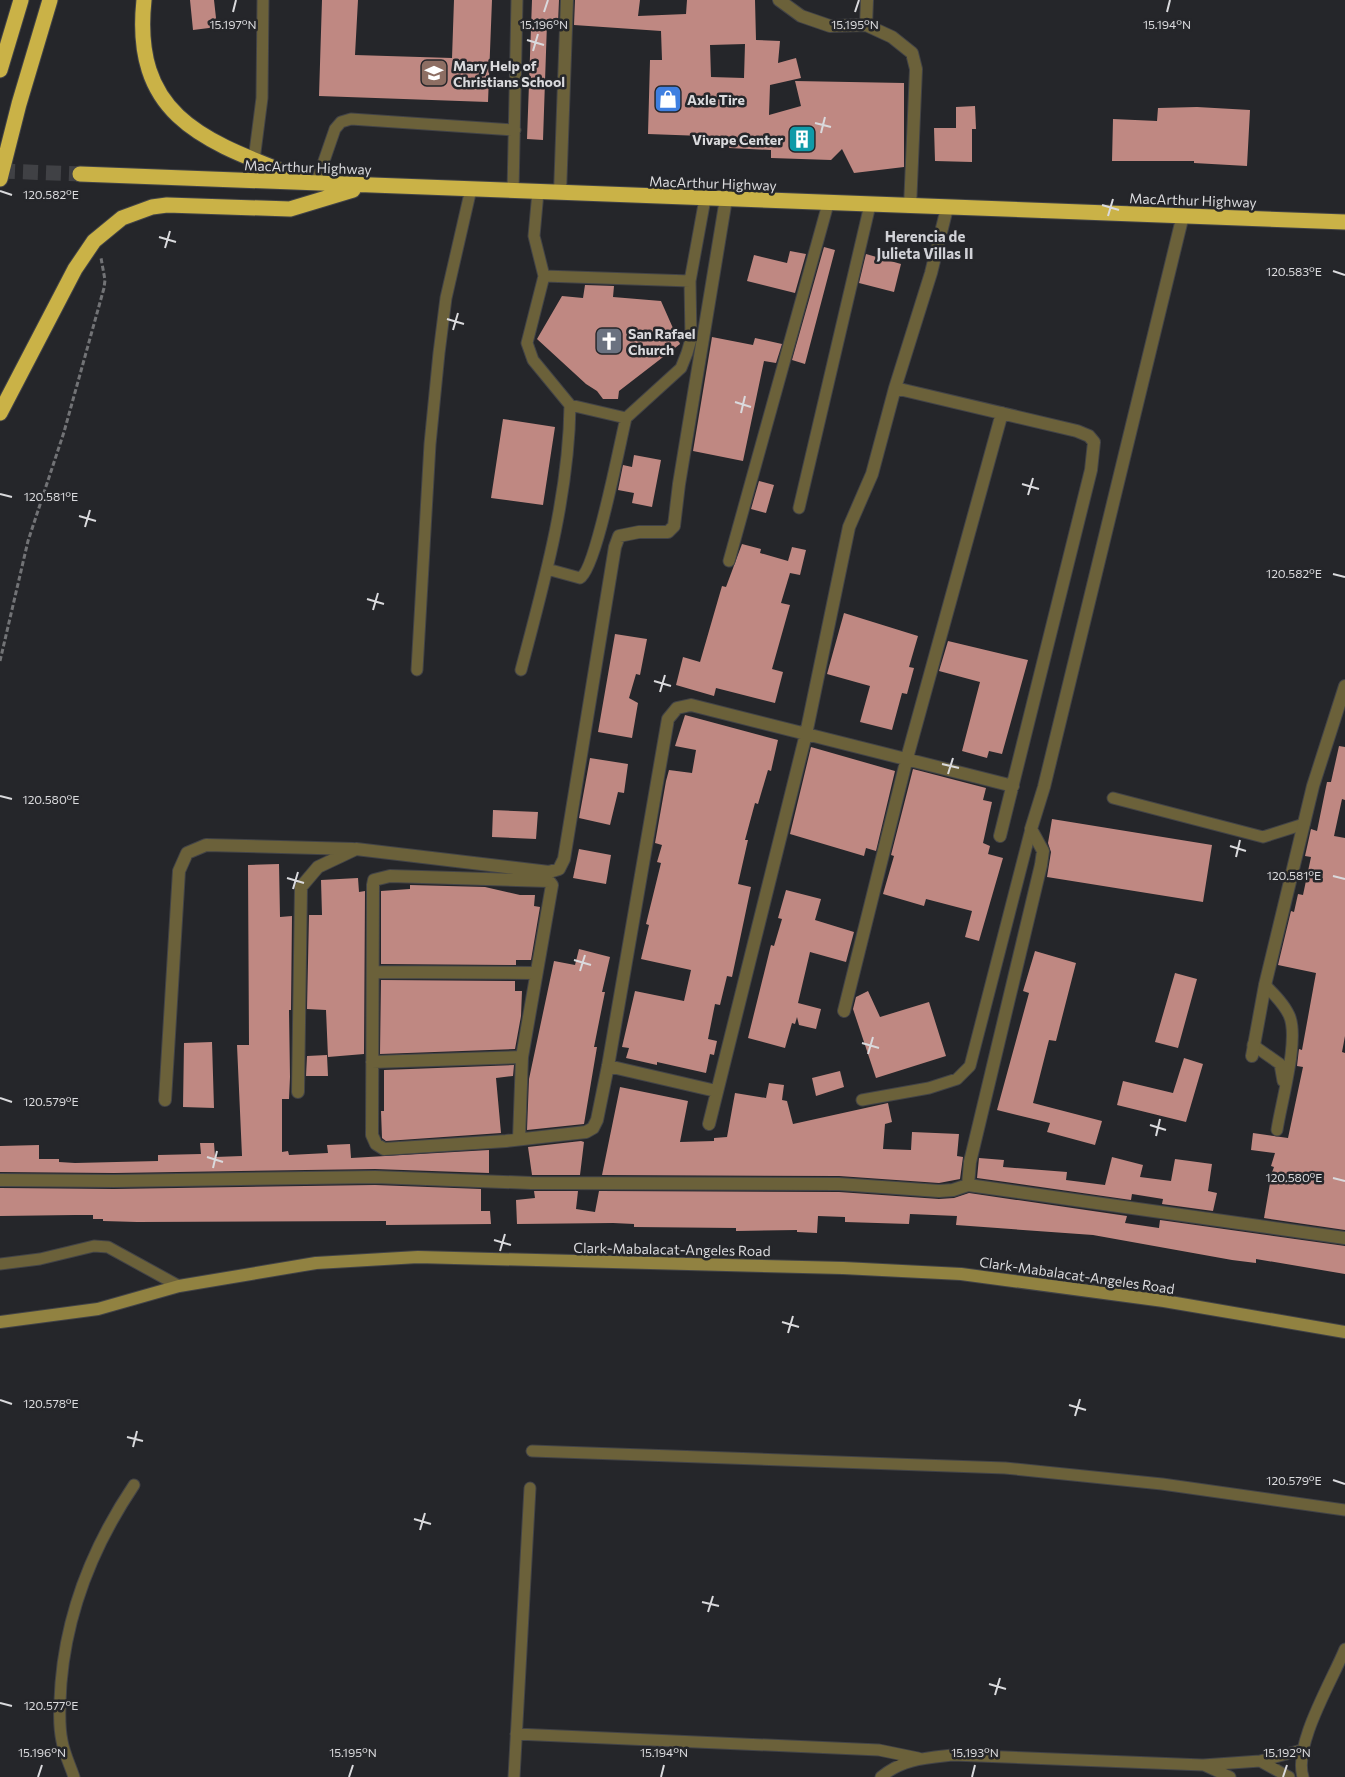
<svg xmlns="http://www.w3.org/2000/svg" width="1345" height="1777" viewBox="0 0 1345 1777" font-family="Commissioner,sans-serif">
  <rect width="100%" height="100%" fill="#25262a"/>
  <path fill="#bf8882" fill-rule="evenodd" d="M190 0H214L217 27 193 30Z
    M322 0H358L355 55 452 58 454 0H492L488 102 319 96Z
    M532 0H559L558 23H547L543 140 527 139Z
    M575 0H640L638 16 686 14 687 0H755L756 40 780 41 778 63 796 58 801 78 770 85 769 115 801 106 795 81 904 83V167L854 173 842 149 831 160 771 158V150L729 148 730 137 648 134 650 60H662L661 31 574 25ZM745 44 744 78 711 77 710 45Z
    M975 106 976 129H972V162L935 161 934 128H956V107Z
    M1197 107 1250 110 1247 166 1194 163V161H1112L1113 119 1157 121 1158 108Z
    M824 247 835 250 805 364 792 360Z
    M790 251 806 254 795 293 747 281 754 255 787 263Z
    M866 254 901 264 894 292 859 283Z
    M585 285 614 286 613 297 661 301 680 344 619 391 618 399H603L597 391 586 384 537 339 562 296 583 298Z
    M712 337 753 345 755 338 782 344 776 363 764 361 743 461 693 451Z
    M503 419 555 427 543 505 491 498Z
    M634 455 661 460 652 507 632 503 634 493 618 490 623 465 632 467Z
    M759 481 774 485 766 513 751 509Z
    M742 544 761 549 760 553 788 561 792 547 806 550 800 575 790 573 781 603 790 605 772 669 783 672 775 703 716 688 714 696 676 685 683 657 700 662 722 586 726 587Z
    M844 613 918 636 909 667 914 668 907 694 902 693 892 730 860 722 870 686 827 674Z
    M615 634 647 639 640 675 636 674 629 698 638 703 632 738 598 732Z
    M948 641 1028 660 1002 754 989 751 987 758 962 751 980 682 939 671Z
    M685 715 778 740 771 771 768 770 758 804 755 803 745 840H748L738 884 751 887 732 977 727 976 720 1005 715 1004 708 1039 717 1041 714 1055 710 1054 706 1073 657 1062V1065L626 1058 629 1048 622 1047 635 991 684 1001 691 970 641 959 649 925 646 924 661 863 657 862 662 845 655 843 666 781 669 770 692 773 696 750 675 746Z
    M1339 746 1345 747V800L1342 799 1334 836 1345 838V1036L1342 1052 1345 1053V1230L1264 1218 1270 1183H1268L1274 1167 1271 1166 1275 1153 1251 1150 1253 1133 1288 1138 1303 1067 1297 1066 1299 1049 1302 1050 1316 973 1278 965 1291 911 1294 912 1298 894 1303 895 1311 857 1305 856 1311 829 1317 831 1327 782H1331Z
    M811 747 895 771 876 851 866 848 864 856 790 834Z
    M590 758 628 764 624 793 618 792 610 825 579 818Z
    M913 769 986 788 983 800 992 802 983 843 990 846 988 854 1003 858 979 941 965 937 972 911 926 899 924 906 883 894 894 856 891 855Z
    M493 810 538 812 536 839 492 837Z
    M1052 819 1212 845 1203 902 1047 877 1051 852 1048 843Z
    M579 849 611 855 606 884 573 878Z
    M279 864 280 917 292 916 291 1010H289L290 1077 289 1099H282V1152L288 1151 289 1155 328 1153 327 1145 350 1144 351 1158 489 1150V1173L375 1169 114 1173 0 1172V1146L39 1145V1159H59V1162L75 1163 158 1161V1155L201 1154 200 1143H214L215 1157 242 1156 237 1045H249L248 865Z
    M358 878 359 892 365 891 364 1054 328 1057 326 1010 307 1009 309 915H322L321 880Z
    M410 885 485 887 520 895H535L534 906 540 907 531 960H516V965L381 964V891L410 889Z
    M786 890 821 899 815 920 854 932 846 962 810 952 798 1003 821 1009 816 1029 799 1025 797 1017 795 1024 792 1023 785 1048 748 1038 771 945 774 946 782 919 778 918Z
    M579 949 610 957 602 992H605L594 1047H597L584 1124 527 1130 529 1079 554 961 575 965Z
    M1035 951 1076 963 1056 1041 1049 1040 1033 1103 1102 1121 1095 1145 1047 1132 1050 1123 997 1110 1029 993 1023 991Z
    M1175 973 1197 979 1178 1048 1155 1042Z
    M381 980 515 981V991H522L521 1016 515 1049 380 1054Z
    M868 991 880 1017 929 1002 946 1056 876 1078 853 1009 856 997Z
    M212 1042 214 1108 183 1107 184 1043Z
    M327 1055 328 1076H306L307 1056Z
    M1184 1058 1203 1064 1186 1122 1117 1105 1123 1081 1173 1093Z
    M514 1065 513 1076 496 1078 501 1133 386 1141 382 1138 381 1111H384V1070Z
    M840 1071 844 1087 816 1096 812 1078Z
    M769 1083 784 1085 782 1100 787 1101 793 1124 888 1103 892 1122 885 1124 883 1149 911 1150 912 1132 959 1134 957 1156 963 1157 960 1179 939 1183 839 1176 602 1175 620 1087 688 1101 680 1142 714 1141V1138L727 1137 735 1093 766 1098Z
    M581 1141 584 1142 580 1175H532L528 1147Z
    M1112 1157 1143 1165 1140 1177 1171 1181 1175 1159 1212 1164 1208 1191 1217 1193 1213 1211 1162 1204 1163 1199 1132 1194 1131 1200 977 1178 979 1158 1004 1160 1003 1167 1067 1172 1066 1180 1105 1185Z
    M375 1185 481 1189V1211H490L491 1224 386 1225V1221L137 1222 103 1221V1219H93V1215H75L0 1216V1188L114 1189Z
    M534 1191H578L576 1209 595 1212 599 1191 839 1192 939 1199 954 1198 969 1193 1127 1216 1125 1223 1159 1228 1160 1220 1345 1246V1274L1256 1259V1263L1232 1260 1093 1235 956 1225 957 1216 910 1214 909 1224 845 1222V1217L818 1216 817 1233 797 1232V1230L736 1231V1228L634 1227V1224L613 1223 517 1224 516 1200 535 1198Z"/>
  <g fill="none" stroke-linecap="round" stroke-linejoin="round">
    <path stroke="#404145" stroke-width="15" stroke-dasharray="15 8" stroke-linecap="butt" d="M0 171 80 174"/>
    <g stroke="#424347" stroke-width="13">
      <path id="lane" d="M254 160 262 98 263 0
        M316 184 335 129 341 122 351 119 515 130
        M513 191 517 0
        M538 192 534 236 544 276 527 343 533 360 570 405 626 418 681 368 687 353 691 339 690 281 705 199
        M544 276 690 281
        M799 508 870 205
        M729 561 828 204
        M547 569 580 578C596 570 620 442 626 418
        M417 670 430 444 439 353 446 298 471 189
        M521 670C544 583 569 495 570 405
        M1113 798 1263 837 1304 824
        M1265 985C1274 994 1284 1004 1289 1015 1300 1038 1281 1103 1277 1130
        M1253 1045 1280 1064 1283 1081
        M862 1100 929 1088 957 1079 970 1066 1031 829
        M0 1264 40 1259 94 1246 108 1247 179 1286
        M532 1451 1005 1468 1162 1484 1345 1510
        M516 1734 879 1750 918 1758
        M1260 1761 1289 1777
        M1204 1765 1230 1777
        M74 1777C70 1765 64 1753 62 1741 58 1723 60 1702 61 1683 67 1610 93 1546 134 1485
        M514 1777 530 1488
        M881 1777C902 1759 926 1758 953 1755L1203 1765 1260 1761 1302 1750
        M1303 1777C1293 1745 1332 1681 1345 1649"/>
    </g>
    <g stroke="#424347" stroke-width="14">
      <path id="street" d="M779 0 801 16 830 26 866 25 892 37 912 53 916 69 910 207
        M866 25 867 0
        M560 193 567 0
        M1183 215 1044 787 1031 829 1043 851 1041 865 970 1162 968 1185 1345 1238
        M895 388 1077 431 1089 436 1094 442 1091 470 1000 836
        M373 972 535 973
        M844 1011 907 758 1002 413
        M1252 1056 1265 985 1313 786 1345 686
        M372 1062 522 1057
        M608 1066 716 1091
        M298 1092 301 887 318 867 356 849 549 872 559 869 564 859 615 547 619 536 639 532H668L674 526 679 484 726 199
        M165 1100 179 871 187 853 206 845 353 849
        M709 1124 806 734 849 527 872 474 895 388 931 273 947 208
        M519 1139 522 1057 552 885 549 881 390 876 374 880 373 885 372 1135 376 1144 384 1149 506 1141 586 1132 593 1128 597 1120 608 1066 668 719 677 708 691 705 1013 786
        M0 1180 114 1181 375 1177 531 1183 839 1184 939 1191 953 1190 968 1185"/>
    </g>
    <g stroke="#424347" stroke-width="14">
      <path id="secondary" d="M0 1322 98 1309 179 1286 316 1263 418 1257 843 1268 961 1274 1164 1301 1345 1332"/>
    </g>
    <g stroke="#424347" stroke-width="17">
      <path id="highway" d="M144 0C131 122 212 143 305 180
        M0 70 21 0
        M80 174 1345 222
        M0 179 19 104 50 0
        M0 413 75 269 94 241 122 218 152 207 167 205 290 209 353 190"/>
    </g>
    <path stroke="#727376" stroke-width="3" stroke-dasharray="5 2.5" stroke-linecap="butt" d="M0 661 28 541 64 432 104 288 105 280 101 258"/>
    <use href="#lane" stroke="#6b613a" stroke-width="11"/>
    <use href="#street" stroke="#6b613a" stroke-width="12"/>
    <use href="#secondary" stroke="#918241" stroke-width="12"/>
    <use href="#highway" stroke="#cab247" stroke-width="15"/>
  </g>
  <path fill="none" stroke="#dadadd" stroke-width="2" d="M233 12 236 0M544 12 548 0M855 12 859 0M1167 12 1170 0M527 40 544 45M533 51 538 34M815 123 831 127M821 133 825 117M0 191 12 195M1102 205 1119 210M1108 216 1113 199M159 237 176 242M165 248 170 231M1333 271 1345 275M447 319 464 324M453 330 458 313M735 402 751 407M741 413 745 396M1022 484 1039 489M0 494 12 497M1028 495 1033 478M79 516 96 521M85 527 90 510M1333 574 1345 577M367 599 384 604M373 610 378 593M654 681 671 686M660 692 665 675M942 764 959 768M948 774 953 758M0 796 12 799M1230 846 1246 851M1236 857 1240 840M1333 876 1345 879M287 878 304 883M293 889 298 872M574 960 591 965M580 971 585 955M862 1043 879 1048M868 1054 873 1037M0 1098 12 1102M1150 1125 1166 1130M1156 1136 1160 1119M207 1157 223 1162M213 1168 217 1151M1333 1178 1345 1181M494 1240 511 1245M500 1251 505 1234M782 1322 799 1327M788 1333 793 1316M0 1400 12 1404M1069 1405 1086 1410M1075 1416 1080 1399M127 1437 143 1441M133 1447 137 1431M1333 1480 1345 1484M414 1519 431 1524M420 1530 425 1513M702 1602 719 1606M708 1612 713 1596M989 1684 1006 1689M995 1695 1000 1678M0 1703 12 1706M38 1777 42 1765M349 1777 353 1765M661 1777 664 1765M972 1777 975 1765M1283 1777 1287 1765"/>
  <defs>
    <g id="school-square" transform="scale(1.4375)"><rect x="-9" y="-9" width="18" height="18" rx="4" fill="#8d6e63" stroke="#25262a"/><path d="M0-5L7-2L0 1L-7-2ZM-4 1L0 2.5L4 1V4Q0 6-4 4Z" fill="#fff"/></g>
    <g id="shop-square" transform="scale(1.4375)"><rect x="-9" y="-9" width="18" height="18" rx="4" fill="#3f7fe0" stroke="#25262a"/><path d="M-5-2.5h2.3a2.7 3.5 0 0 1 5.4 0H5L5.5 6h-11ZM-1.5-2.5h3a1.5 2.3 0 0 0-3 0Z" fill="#fff"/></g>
    <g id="building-square" transform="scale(1.4375)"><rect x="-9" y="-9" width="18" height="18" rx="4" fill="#0f9aa8" stroke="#25262a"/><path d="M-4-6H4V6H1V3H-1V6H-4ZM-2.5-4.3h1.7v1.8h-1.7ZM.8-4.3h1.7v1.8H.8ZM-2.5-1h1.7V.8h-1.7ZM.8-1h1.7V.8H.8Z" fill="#fff"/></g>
    <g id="church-square" transform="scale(1.4375)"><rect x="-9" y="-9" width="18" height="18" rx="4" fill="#6b7280" stroke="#25262a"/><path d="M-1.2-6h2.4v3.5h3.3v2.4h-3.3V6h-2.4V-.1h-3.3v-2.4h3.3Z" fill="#fff"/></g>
  </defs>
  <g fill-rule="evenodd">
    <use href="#school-square" x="434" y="73"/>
    <use href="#shop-square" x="668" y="99"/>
    <use href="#building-square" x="802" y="139"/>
    <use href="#church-square" x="609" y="341"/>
  </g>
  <g text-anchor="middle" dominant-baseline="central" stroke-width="5" stroke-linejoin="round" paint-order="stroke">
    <g font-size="14" font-weight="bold" fill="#dadadd" stroke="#25262a" text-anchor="start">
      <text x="453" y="65">Mary Help of<tspan x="453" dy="16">Christians School</tspan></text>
      <text x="687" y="99">Axle Tire</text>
      <text x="783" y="139" text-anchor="end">Vivape Center</text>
      <text x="628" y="333">San Rafael<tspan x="628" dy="16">Church</tspan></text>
    </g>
    <g font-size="14" fill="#dadadd" stroke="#25262a">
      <text transform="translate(308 167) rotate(2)">MacArthur Highway</text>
      <text transform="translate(713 183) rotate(2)">MacArthur Highway</text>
      <text transform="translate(1193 200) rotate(2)">MacArthur Highway</text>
      <text transform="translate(672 1249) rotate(1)">Clark-Mabalacat-Angeles Road</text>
      <text transform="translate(1077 1275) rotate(8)">Clark-Mabalacat-Angeles Road</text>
    </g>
    <g font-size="15" font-weight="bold" fill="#d0d1d6" stroke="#25262a">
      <text x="925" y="236">Herencia de<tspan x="925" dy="17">Julieta Villas II</tspan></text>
    </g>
  </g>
  <g font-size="12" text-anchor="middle" fill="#dadadd" stroke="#25262a" stroke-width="5" stroke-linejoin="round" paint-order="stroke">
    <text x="233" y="29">15.197°N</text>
    <text x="544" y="29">15.196°N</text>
    <text x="855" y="29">15.195°N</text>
    <text x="1167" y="29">15.194°N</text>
    <text x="51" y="199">120.582°E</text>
    <text x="1294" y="276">120.583°E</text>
    <text x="51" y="501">120.581°E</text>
    <text x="1294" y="578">120.582°E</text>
    <text x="51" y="804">120.580°E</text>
    <text x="1294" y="880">120.581°E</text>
    <text x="51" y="1106">120.579°E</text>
    <text x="1294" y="1182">120.580°E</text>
    <text x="51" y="1408">120.578°E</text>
    <text x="1294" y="1485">120.579°E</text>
    <text x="51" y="1710">120.577°E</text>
    <text x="42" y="1757">15.196°N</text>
    <text x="353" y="1757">15.195°N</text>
    <text x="664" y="1757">15.194°N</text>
    <text x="975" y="1757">15.193°N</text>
    <text x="1287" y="1757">15.192°N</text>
  </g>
</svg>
